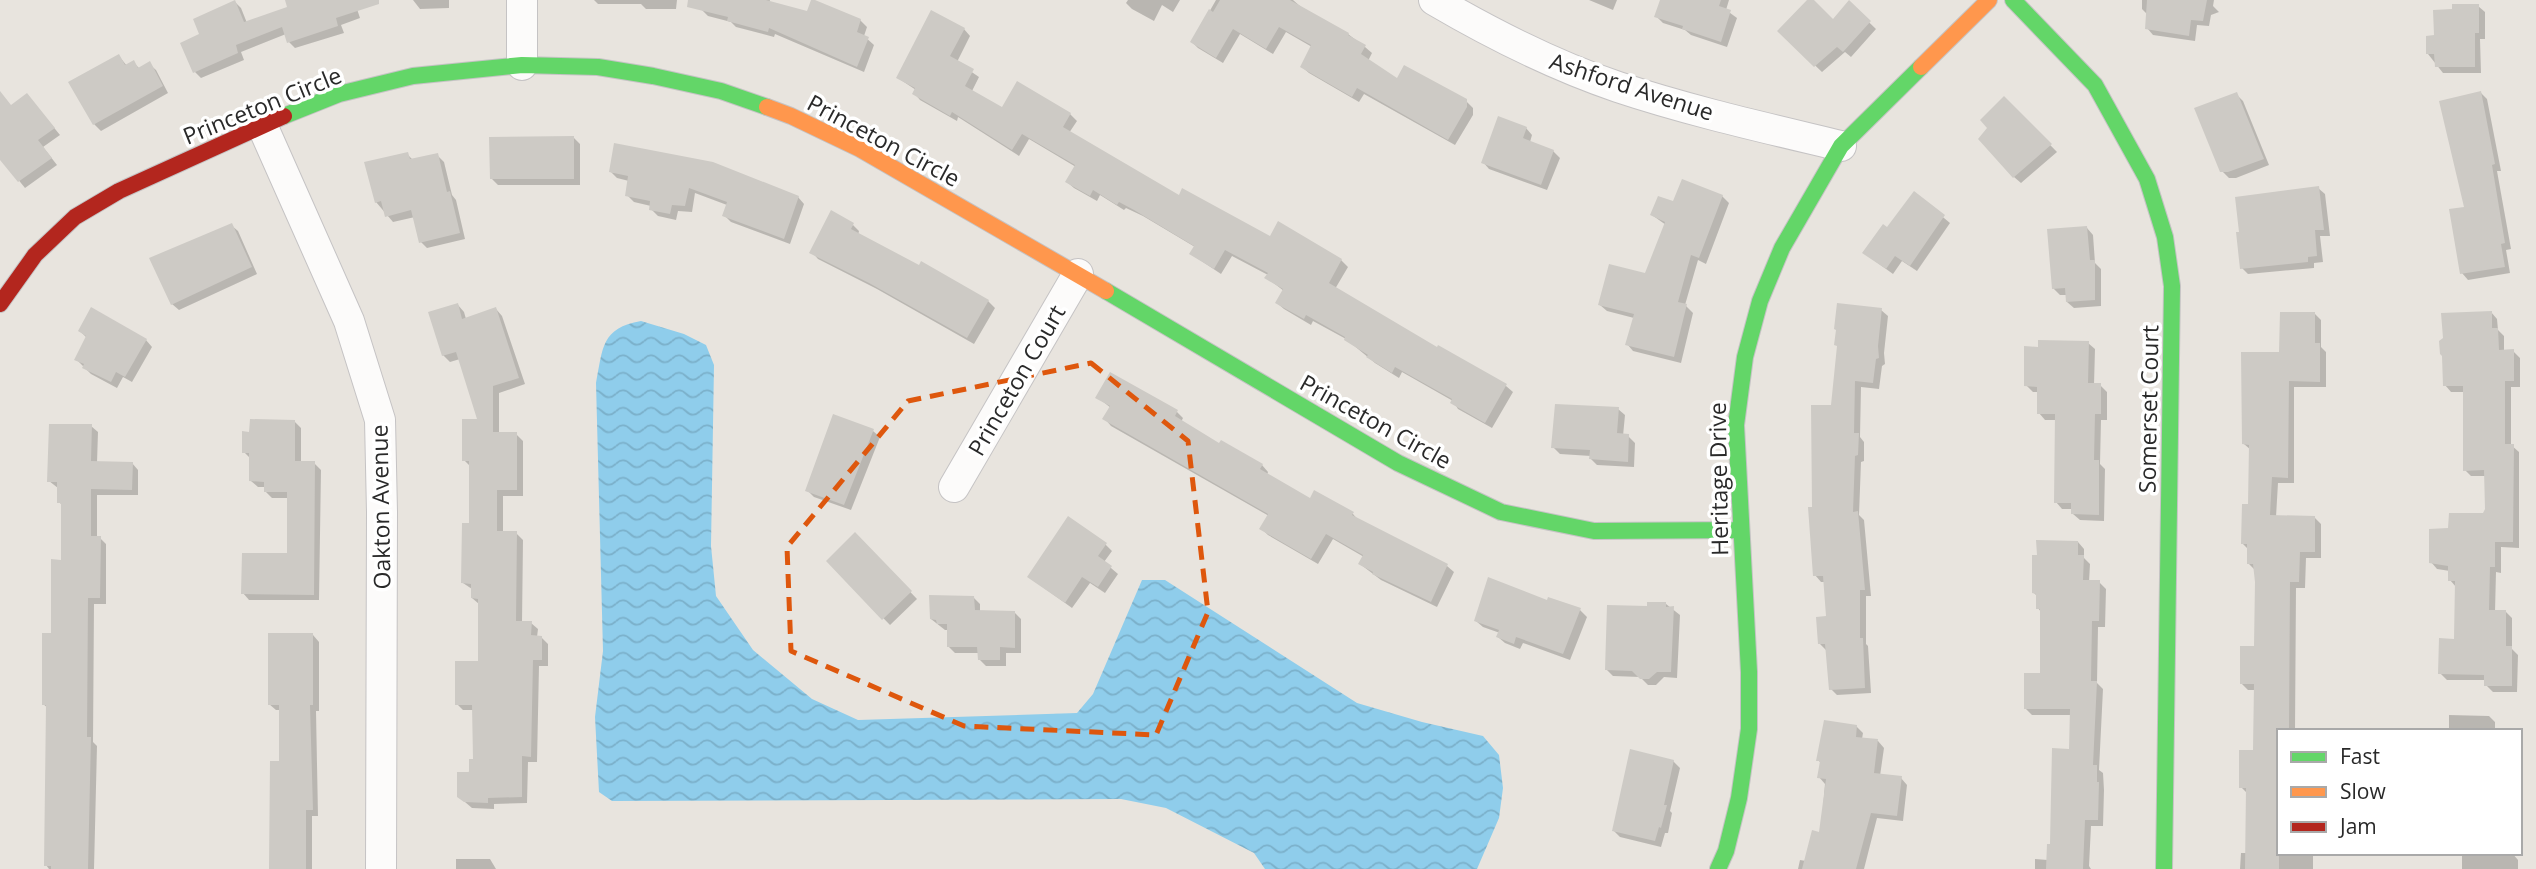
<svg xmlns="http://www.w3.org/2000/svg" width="2536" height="869" viewBox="0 0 2536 869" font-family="'Open Sans',sans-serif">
  <defs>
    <pattern id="water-waves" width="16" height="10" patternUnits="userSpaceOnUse" patternTransform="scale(1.75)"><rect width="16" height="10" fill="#8fcdeb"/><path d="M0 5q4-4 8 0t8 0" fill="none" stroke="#7bb0ca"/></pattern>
  </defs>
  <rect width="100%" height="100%" fill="#e8e4de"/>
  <path fill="url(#water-waves)" d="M641 321 684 334 706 345 714 365 711 546 716 596 753 650 812 699 858 720 1077 713 1093 694 1142 580H1165L1357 703 1422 722 1483 736 1499 755 1503 788 1499 818 1477 869H1265L1254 853 1166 808 1121 799 612 801 599 792 595 717 603 651 596 383C603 348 601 328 641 321Z"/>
  <path fill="#0003" d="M287 0H354L360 18 341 25 344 33 295 48 289 42 286 34 241 52 244 60 201 78 195 72 202 35 235 2 241 8 247 23 290 8Z
    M413 0H449V8L420 9Z
    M594 0H677L676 9H646L641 4H598Z
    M704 0H770L769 3 808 14 860 20 867 27 864 36 874 45 864 72 775 34 774 37 736 27 731 22 708 16 702 10Z
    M1128 0H1180L1173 12 1162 5 1154 21 1132 9 1126 3Z
    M1216 0H1293L1301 7 1348 34 1365 47 1372 53 1368 61 1398 80 1466 101 1473 108V115L1455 145 1364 94 1359 102 1309 73 1302 67 1312 47 1286 32 1273 54 1240 34 1223 63 1198 48 1192 42Z
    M1589 0H1617L1613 10Z
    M1662 0H1729L1726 10 1737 18 1727 47 1691 35 1685 30 1663 23 1656 16Z
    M1809 0 1833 21 1849 3 1876 29 1851 57 1845 52 1822 72 1779 31Z
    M2142 0H2214L2213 6 2219 12 2211 15 2209 26 2197 25 2195 41 2153 35 2147 28 2148 15 2142 9Z
    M2478 6 2485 12V39H2480L2481 73H2443L2428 54 2436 37Z
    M964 29 970 36 957 62 979 77 972 91 1003 109 1018 83 1070 114 1077 121 1069 133 1179 197 1271 238 1341 260 1348 267 1335 289 1438 349 1506 386 1513 392 1492 428 1458 409 1453 401 1402 372 1399 378 1375 363 1346 339 1313 321 1311 325 1284 309 1277 303 1284 291 1267 278 1268 275 1232 256 1221 274 1191 254 1195 247 1143 216 1126 208 1124 210 1100 195 1097 201 1074 188 1067 182 1076 167 1029 139 1019 156 958 117 957 121 920 100 914 93 916 90 898 78Z
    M119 56 127 66 133 62 140 69 149 64 156 70 168 93 101 131 94 124Z
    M2481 93 2487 99 2501 171H2497L2511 249 2506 250 2510 273 2468 280 2462 273Z
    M2236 94 2243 101 2269 165 2236 178H2229L2222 171Z
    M2004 98 2057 152 2021 183 2014 177 1989 128Z
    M0 101 12 107 33 102 60 135 43 147 57 165 25 188 0 157Z
    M1526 128 1532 135 1530 142 1553 151 1560 158 1547 190 1489 169 1483 162Z
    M574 138 580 144V185H498L492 179Z
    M407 154 413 160 437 155 444 162 452 195 456 200 465 239 427 248 421 242 415 217 393 222 376 202Z
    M611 172 798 197 804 204 790 244 731 222 724 215 727 205 695 193 692 212 678 211 676 220 658 216 651 209V206L634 202 627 195 629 181 617 178Z
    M2318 188 2325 194 2330 236H2320L2323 262 2314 263V268L2248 274 2242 268Z
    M1914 193 1950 223 1917 271 1902 261 1893 274 1864 253 1887 229Z
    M1722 196 1729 203 1706 264 1698 260 1685 305 1693 313 1681 363 1633 351 1627 344 1634 318 1607 311 1600 305 1646 275 1666 225 1652 215 1674 204Z
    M231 225 238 231 257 274 179 310 172 304Z
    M853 225 859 231 858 235 988 301 995 308 974 344 877 289 818 259 812 252Z
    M2087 228 2093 235 2095 263 2101 269V306L2074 308 2067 302V295H2060L2053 288Z
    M458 305 464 312 466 319 496 309 502 316 525 384 499 393V434H516L523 441V496H503V533H516L523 540 522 623H531L538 629 537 637H541L548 644V666H539L537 762H528L527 803 494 804V809L472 808 458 796 474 760V710H463L457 704 480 663 479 604 472 598V589L463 583 471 525V467L464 460 479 420 460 359 450 362 443 355Z
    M1881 310 1888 316 1884 353 1885 364 1882 366 1879 389 1861 387 1860 437 1864 442V461L1861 462 1859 515 1864 520 1871 596H1866V644L1868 646 1871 693 1837 695 1831 689 1827 651 1820 644 1828 618 1825 582H1821L1815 575 1813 509 1833 407Z
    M2491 312 2497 319 2498 330 2504 336V351H2513L2520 358V387H2511V445L2519 452V548L2501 547V573L2496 572 2495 612H2506L2512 618V649L2518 655 2517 692H2493L2486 685V680H2447L2440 673 2456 640V587L2450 580V571L2437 569 2431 562 2450 529 2484 515 2487 509 2486 476H2471L2465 470 2464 392H2451L2445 385Z
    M2315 314 2321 320V347L2326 352V387H2294V483H2278L2276 517 2315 518 2321 524V558H2306L2305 588H2296L2295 731H2279V853H2313V869H2240L2241 853H2247L2248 794 2241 787 2255 752V690H2248L2241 683 2256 648 2255 570 2249 564V550L2242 543 2250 506 2251 450 2244 444 2281 354Z
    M80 331 146 340 152 347 132 382 123 377 117 388 91 374 76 359 87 338Z
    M2088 343 2095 349 2094 385H2100L2107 392V420H2101L2100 464 2105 469 2104 521 2080 520 2073 514V509H2062L2056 502 2057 420H2045L2039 413V392H2033L2026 385 2039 348Z
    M1097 397 1177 412 1183 418 1181 422 1220 446 1262 465 1268 472 1267 475 1311 500 1353 514 1359 521 1447 566 1454 572 1437 607 1381 580 1360 564 1364 557 1333 539 1318 564 1268 535 1261 528 1269 516 1111 426 1105 419 1111 408Z
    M1618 409 1625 415 1623 436H1628L1635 443 1634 467 1597 465 1591 459V456L1560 454 1553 447Z
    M294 421 301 428V463H314L321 470 319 600H249L243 593 288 554 289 498H272L265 491V487H258L251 481V459L244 452 251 433Z
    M91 426 98 432 97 463H132L138 470V495H97V538H100L106 544V604H94L93 742 97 746 94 869H49L46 865 48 708 43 704 63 561V506L59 502 58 488 49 481Z
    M873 431 880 437 851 510 814 497 807 490Z
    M855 534 917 599 890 625 828 561Z
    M2078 542 2084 549V558L2090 564 2089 582H2099L2106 589 2105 627H2098L2097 683 2103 689 2099 770 2103 773 2104 790 2103 826H2091L2089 866 2091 869H2035V859L2048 860 2052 846 2071 750V715H2032L2025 708 2041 675V612L2038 608V597L2034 593Z
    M1105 544 1112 551 1104 562 1118 574 1105 593 1090 583 1072 608 1029 577Z
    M973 597 980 604V612H1014L1021 619V653H1006V666H986L979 659V653H955L948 646 949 630H945L931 619Z
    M1548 602 1580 610 1587 617 1570 660 1523 643 1520 649 1505 643 1498 637 1500 633 1483 627 1476 621Z
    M1666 604 1680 615 1677 678 1664 677 1656 685H1648L1640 677 1613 676 1606 669Z
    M313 635 319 642V711H316L318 816H312V869H271L280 763V710H276L269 704Z
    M2449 715 2489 716 2495 722V731H2445L2449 730Z
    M1856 726 1863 733 1862 739 1878 741 1884 748 1880 776 1901 778 1907 785 1903 821 1877 818 1864 869H1798L1800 860 1806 861 1821 834 1825 784 1819 777 1821 763 1818 760Z
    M1673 761 1680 768 1670 811 1672 813 1668 833H1665L1661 847 1620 837 1614 831Z
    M2462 853H2512L2518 860V869H2462Z
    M456 859H490L496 869H456Z"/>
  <path fill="#cdcac5" d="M235 0 244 22 287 7 285 0H379V4L336 18 338 26 287 43 282 27 236 45 238 53 193 73 180 43 199 34 193 19Z
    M688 0H766L807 11 811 0H815L861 19 857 32 869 37 857 67 769 28 768 32 727 21 728 17 687 7Z
    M1220 0H1290L1349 33 1348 35 1366 45 1361 54 1397 78 1404 65 1467 99V107L1448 140 1357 88 1352 97 1300 67 1311 45 1279 27 1266 49 1233 29 1216 58 1190 42 1209 9 1213 12Z
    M1660 0H1721L1719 6 1731 10 1721 42 1682 29 1683 26 1654 17Z
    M1807 0H1814L1833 19 1849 0 1871 21 1843 52 1837 47 1814 67 1777 31Z
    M2147 0H2207L2203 21 2191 20 2189 36 2145 29Z
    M2452 4H2479V33H2475V67H2435L2434 54H2426V36L2434 35 2433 10 2452 9Z
    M931 10 965 28 950 56 974 69 965 86 1002 107 1017 81 1071 113 1063 127 1179 195 1182 188 1270 236 1278 221 1342 259 1329 283 1437 347 1438 345 1507 384 1485 423 1450 403 1452 399 1395 367 1392 373 1366 357 1368 355 1344 340 1345 337 1306 315 1304 319 1275 303 1283 289 1264 278 1268 273 1225 250 1214 269 1189 254 1194 246 1134 210 1119 202 1117 205 1093 190 1090 196 1065 182 1075 165 1022 134 1012 150 952 112 950 116 912 94 915 88 896 78Z
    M119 54 125 65 134 60 138 68 150 61 163 86 93 125 68 82Z
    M0 91 11 105 27 93 55 128 38 140 52 158 18 182 0 160Z
    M2481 91 2495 164 2492 165 2505 243 2501 244 2505 267 2460 274 2449 209 2464 207 2439 101Z
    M2237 92 2264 159 2228 172H2220L2194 108Z
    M2004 96 2052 144 2013 178 1978 139 1987 128 1980 120Z
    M1498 116 1527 127 1523 138 1554 150 1541 185 1481 163Z
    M574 136V179H490L489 137Z
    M614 143 713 162 799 196 784 239 722 216 727 202 689 188 685 206 672 205 670 214 649 210 650 201 625 196 628 176 609 172Z
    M408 152 410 159 438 153 447 192 450 191 460 233 419 243 411 210 385 217 381 201 375 203 364 162Z
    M1682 179 1723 195 1699 258 1691 255 1678 302 1687 304 1674 357 1625 345 1634 314 1598 305 1609 264 1645 273 1665 222 1650 215 1658 196 1673 201Z
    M2319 186 2324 230H2315L2317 256 2308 257V262L2240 269 2236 232H2239L2235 197Z
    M1914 191 1945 215 1910 266 1895 256 1886 269 1862 253 1883 224 1887 227Z
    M831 210 854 223 851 229 919 265 921 261 989 300 967 338 869 283 809 253Z
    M232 223 252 267 171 305 149 258Z
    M2087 226 2090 260H2095V300L2066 302 2065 288 2052 289 2047 229Z
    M458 303 462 319 496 307 519 378 493 386V432H517V490H497V531H517L516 621H532L531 635 542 636V660H533L531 757 522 756V797L488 798V803L464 802 457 797V772H469V759H473L472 705H455V661H478V599L471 598V584L461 583 462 523H469V461H462V419H477L456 352 442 356 428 312Z
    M1837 303 1882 308 1878 346 1879 358 1876 359 1873 383 1855 381 1854 433H1859L1858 455 1855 456 1853 512 1858 511 1865 590H1860V638H1863L1865 688 1829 690 1825 644H1818L1816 617 1826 616 1823 576H1813L1808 507H1812L1811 405H1831L1837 346 1834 345 1836 330 1834 329Z
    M91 307 147 339 125 377 116 372 111 382 82 368 84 364 74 360 86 336 78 331Z
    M2492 311V328H2498L2499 350 2514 349V381H2505V444H2514L2513 542H2495V567H2490L2489 610H2506V646H2512V686H2484V675L2438 674 2439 638 2454 639 2455 581H2448V566L2429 563V529L2448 528 2449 513H2483L2485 509 2484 470 2463 471V386H2443L2442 356 2440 354 2439 341 2443 338 2441 313Z
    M2280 312H2315V343H2320V382L2289 381 2288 478 2272 477 2270 515 2315 516V552H2300L2299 582H2290L2289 731H2279V869H2245L2246 788H2239V750H2253L2254 684H2240V646H2254L2255 582 2253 564H2247V544H2241L2242 504H2248L2249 445 2242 444 2241 352H2279Z
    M2038 340 2089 341 2088 383H2101V414H2095L2094 460H2099V515L2071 514V503H2054L2055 414H2037V387L2024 386V346L2038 347Z
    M1110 372 1178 410 1175 416 1219 443 1221 440 1263 464 1260 469 1310 498 1314 490 1354 512 1352 515 1448 564 1431 602 1372 574 1373 572 1358 564 1363 555 1326 534 1311 559 1259 529 1268 514 1102 419 1110 406 1095 398Z
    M1555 404 1619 407 1617 433 1629 434 1628 462 1589 459 1590 450 1551 448Z
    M833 414 874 429 844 505 805 491Z
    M250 419 295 420V461H315L314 595 241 594 242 553H287V492H264V482L249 481V453H242V431L249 432Z
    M49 424H92L91 461 133 462 132 490 91 489V536H101L100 598H88L87 737H91L88 869H51V866H44L46 705H42V633H51V559L61 560V503H57V482H47Z
    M1068 516 1107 543 1098 556 1112 566 1098 587 1082 577 1065 603 1027 577Z
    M855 532 912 591 882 620 826 561Z
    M2036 540 2078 541V555H2084L2083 580H2100L2099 621H2092L2091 681H2097L2093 765H2097V782H2099L2098 820H2085L2083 869H2046L2047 844H2050L2052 748 2069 749 2070 709H2024V673H2040V609H2036V594L2032 593V555H2037Z
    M1488 577 1547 600 1548 597 1581 608 1563 654 1516 637 1514 644 1496 637 1499 630 1474 621Z
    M929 595 974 596 975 610 1015 611V648L1000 647V660H978L977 647H947V624H937L936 620 930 619Z
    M1647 602H1666V607L1674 606 1671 672H1657L1649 679H1640L1632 671 1605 670 1607 605 1647 606Z
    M268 633H313V705H310L313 810H306V869H269L270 761H279V705H268Z
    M1824 720 1857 725 1856 737 1878 739 1874 773 1902 776 1897 816 1871 813 1856 869H1802L1812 830 1819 832 1826 779 1817 778 1820 761H1816Z
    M1630 749 1674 760 1664 805H1667L1661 828 1659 827 1655 841 1612 831Z"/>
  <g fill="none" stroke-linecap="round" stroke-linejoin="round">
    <g stroke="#c5c3c4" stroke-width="32">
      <path id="street" d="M1434 0C1492 34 1553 65 1618 87 1690 111 1766 128 1841 146
        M522 65V0
        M262 125 349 321 380 420 382 512 381 869
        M954 487 1078 274"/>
    </g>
    <g stroke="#c5c3c4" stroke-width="18">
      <path id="fast" d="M2013 0 2095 85 2147 179 2165 237 2172 286 2164 869
        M284 116 339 94 413 76 522 65 598 67 653 76 721 91 767 107
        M1106 291 1398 463 1501 512 1594 531 1740 530
        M1718 869 1726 851 1739 798 1749 729V672L1736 425 1745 357 1760 301 1782 248 1841 146 1921 67"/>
    </g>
    <g stroke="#c5c3c4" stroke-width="18">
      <path id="slow" d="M1921 67 1989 0
        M767 107 791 116 860 149 1106 291"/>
    </g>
    <g stroke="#c5c3c4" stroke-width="18">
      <path id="jam" d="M0 304 35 255 75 217 119 191 284 116"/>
    </g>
    <use href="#street" stroke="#fcfbfa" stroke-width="30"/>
    <use href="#fast" stroke="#63d668" stroke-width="16"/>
    <use href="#slow" stroke="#ff974d" stroke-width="16"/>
    <use href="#jam" stroke="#b3261e" stroke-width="16"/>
  </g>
  <path fill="none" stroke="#de570d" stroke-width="5" stroke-dasharray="14 9" stroke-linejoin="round" d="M1091 363 1188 441 1208 612 1156 735 964 726 791 651 787 547 908 401Z"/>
  <g text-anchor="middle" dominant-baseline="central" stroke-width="7" stroke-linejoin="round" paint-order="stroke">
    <g font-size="23" fill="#292929" stroke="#fff">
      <text transform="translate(1632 86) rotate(18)">Ashford Avenue</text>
      <text transform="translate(262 105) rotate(-22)">Princeton Circle</text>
      <text transform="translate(884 140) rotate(28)">Princeton Circle</text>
      <text transform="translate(1016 380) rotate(-60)">Princeton Court</text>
      <text transform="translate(2148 409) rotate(-89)">Somerset Court</text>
      <text transform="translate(1376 421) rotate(29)">Princeton Circle</text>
      <text transform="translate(1718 479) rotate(-91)">Heritage Drive</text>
      <text transform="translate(380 507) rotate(-91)">Oakton Avenue</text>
    </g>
  </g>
  <rect x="2277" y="729" width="245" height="126" fill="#ffffff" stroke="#a9a9a9" stroke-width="2"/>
  <rect x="2291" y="752" width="35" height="10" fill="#63d668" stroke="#a9a9a9" stroke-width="2"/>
  <text x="2340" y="764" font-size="21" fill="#292929">Fast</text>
  <rect x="2291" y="787" width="35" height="10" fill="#ff974d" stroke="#a9a9a9" stroke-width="2"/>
  <text x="2340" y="799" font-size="21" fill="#292929">Slow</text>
  <rect x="2291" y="822" width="35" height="10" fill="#b3261e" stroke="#a9a9a9" stroke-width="2"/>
  <text x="2340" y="834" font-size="21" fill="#292929">Jam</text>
</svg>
